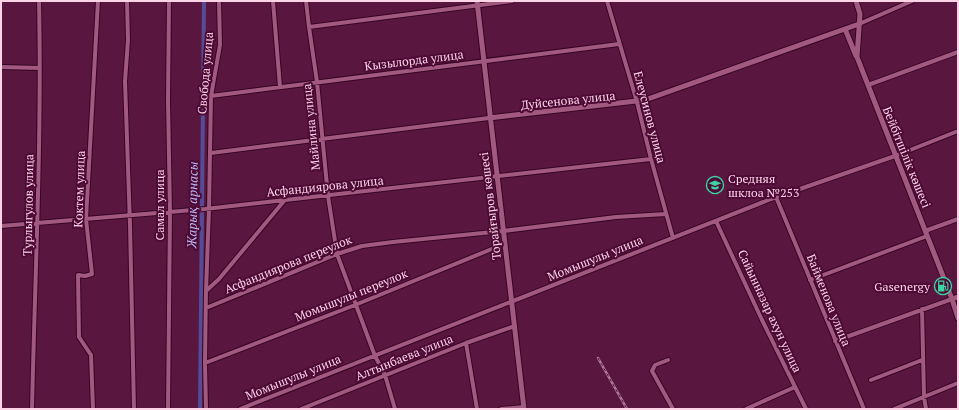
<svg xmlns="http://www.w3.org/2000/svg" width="959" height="410" viewBox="0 0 959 410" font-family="'PT Serif',serif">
  <rect width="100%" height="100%" fill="#59173f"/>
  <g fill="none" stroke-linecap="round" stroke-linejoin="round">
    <path stroke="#554b96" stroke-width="4" d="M200 409 204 1"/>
    <g stroke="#360524" stroke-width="6">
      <path id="minor" d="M127 1 128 40 125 81 130 225 134 409
        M273 1 280 87
        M306 1 309 27 317 82 328 196 337 254 375 356 385 375 395 409
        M607 1 637 102 651 159 673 238
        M859 24 912 1
        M309 27 512 1
        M1 67 40 68
        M868 85 958 52
        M211 96 619 44
        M211 153 489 118
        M776 197 864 409
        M716 221 762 320 806 409
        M1 226 205 209 651 159
        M925 231 958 219
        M810 280 927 236
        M206 291 219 279 284 201
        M206 308 337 254 362 246 393 242 503 231 616 217 666 214
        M922 309 924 397 926 409
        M835 341 952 299
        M466 343 477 409
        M668 360 655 365 652 371 673 409
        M205 363 355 305 504 244
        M871 380 922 360
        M32 409C35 273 42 137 39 1
        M93 409 91 355 79 337 78 275 85 276 92 274 86 219 98 1
        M168 409 170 212 168 100 169 1
        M206 409 205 363 206 291 209 209 211 96 220 45 219 1
        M240 409 771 199 895 156 958 131
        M301 409 466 343 515 326
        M501 409 524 407
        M746 409 795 387
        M894 409 958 383"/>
    </g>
    <g stroke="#360524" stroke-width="7">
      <path id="tertiary" d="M477 1 524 409
        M856 1 860 14 857 57 952 299 958 318
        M845 29 856 56
        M489 118 645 100 859 24
        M952 299 958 297"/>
    </g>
    <use href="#minor" stroke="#a15980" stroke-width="4"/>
    <use href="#tertiary" stroke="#a15980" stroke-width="5"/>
    <g stroke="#b17c99" stroke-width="2.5">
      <path id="rail" d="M598 358 627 409"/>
    </g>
    <use href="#rail" stroke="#4d0a35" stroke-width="1" stroke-dasharray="3" stroke-linecap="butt"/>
  </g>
  <defs>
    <g id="school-ring" transform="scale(0.9)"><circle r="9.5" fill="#4d0a35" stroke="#3cd4a4" stroke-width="1.5"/><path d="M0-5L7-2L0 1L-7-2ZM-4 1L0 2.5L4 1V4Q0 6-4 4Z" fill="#3cd4a4"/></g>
    <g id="fuel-ring" transform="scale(0.9)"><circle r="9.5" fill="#4d0a35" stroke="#3cd4a4" stroke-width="1.5"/><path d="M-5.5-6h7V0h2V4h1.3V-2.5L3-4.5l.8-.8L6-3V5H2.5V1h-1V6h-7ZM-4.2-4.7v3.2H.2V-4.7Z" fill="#3cd4a4"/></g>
  </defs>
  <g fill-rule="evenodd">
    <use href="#school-ring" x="715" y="185"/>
    <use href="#fuel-ring" x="943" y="286"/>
  </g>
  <g text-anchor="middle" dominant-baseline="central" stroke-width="4" stroke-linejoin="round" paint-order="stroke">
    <g font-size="12" fill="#fdd3e8" stroke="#4d0a35">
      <text transform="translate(414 60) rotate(-7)">Кызылорда улица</text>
      <text transform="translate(205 73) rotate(-85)">Свобода улица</text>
      <text transform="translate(568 100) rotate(-6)">Дуйсенова улица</text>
      <text transform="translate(650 117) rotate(75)">Елеусинов улица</text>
      <text transform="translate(311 127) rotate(-96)">Майлина улица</text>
      <text transform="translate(907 157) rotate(68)">Бейбітшілік көшесі</text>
      <text transform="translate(325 186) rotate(-6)">Асфандиярова улица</text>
      <text transform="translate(79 189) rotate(-88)">Коктем улица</text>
      <text transform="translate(28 205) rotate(-89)">Турлыгулов улица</text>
      <text transform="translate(159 205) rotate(-90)">Самал улица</text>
      <text transform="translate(490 206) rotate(-97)">Торайғыров көшесі</text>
      <text transform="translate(595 258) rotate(-22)">Момышулы улица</text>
      <text transform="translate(288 264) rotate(-22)">Асфандиярова переулок</text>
      <text transform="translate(351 295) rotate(-22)">Момышулы переулок</text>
      <text transform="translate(829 300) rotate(68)">Байменова улица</text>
      <text transform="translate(770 311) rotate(65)">Сайынназар ахун улица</text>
      <text transform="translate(404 357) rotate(-22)">Алтынбаева улица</text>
      <text transform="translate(293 377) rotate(-22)">Момышулы улица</text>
    </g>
    <g font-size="12" fill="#fdd3e8" stroke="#4d0a35" text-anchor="start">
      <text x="728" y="178">Средняя<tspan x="728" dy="14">шклоа №253</tspan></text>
      <text x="930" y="286" text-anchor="end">Gasenergy</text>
    </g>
    <g font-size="13" font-style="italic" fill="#bdbaf9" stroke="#4d0a35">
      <text transform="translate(192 205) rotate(-89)">Жарық арнасы</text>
    </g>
  </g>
  <rect width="959" height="410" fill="none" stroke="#fdd3e8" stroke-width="4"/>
</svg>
